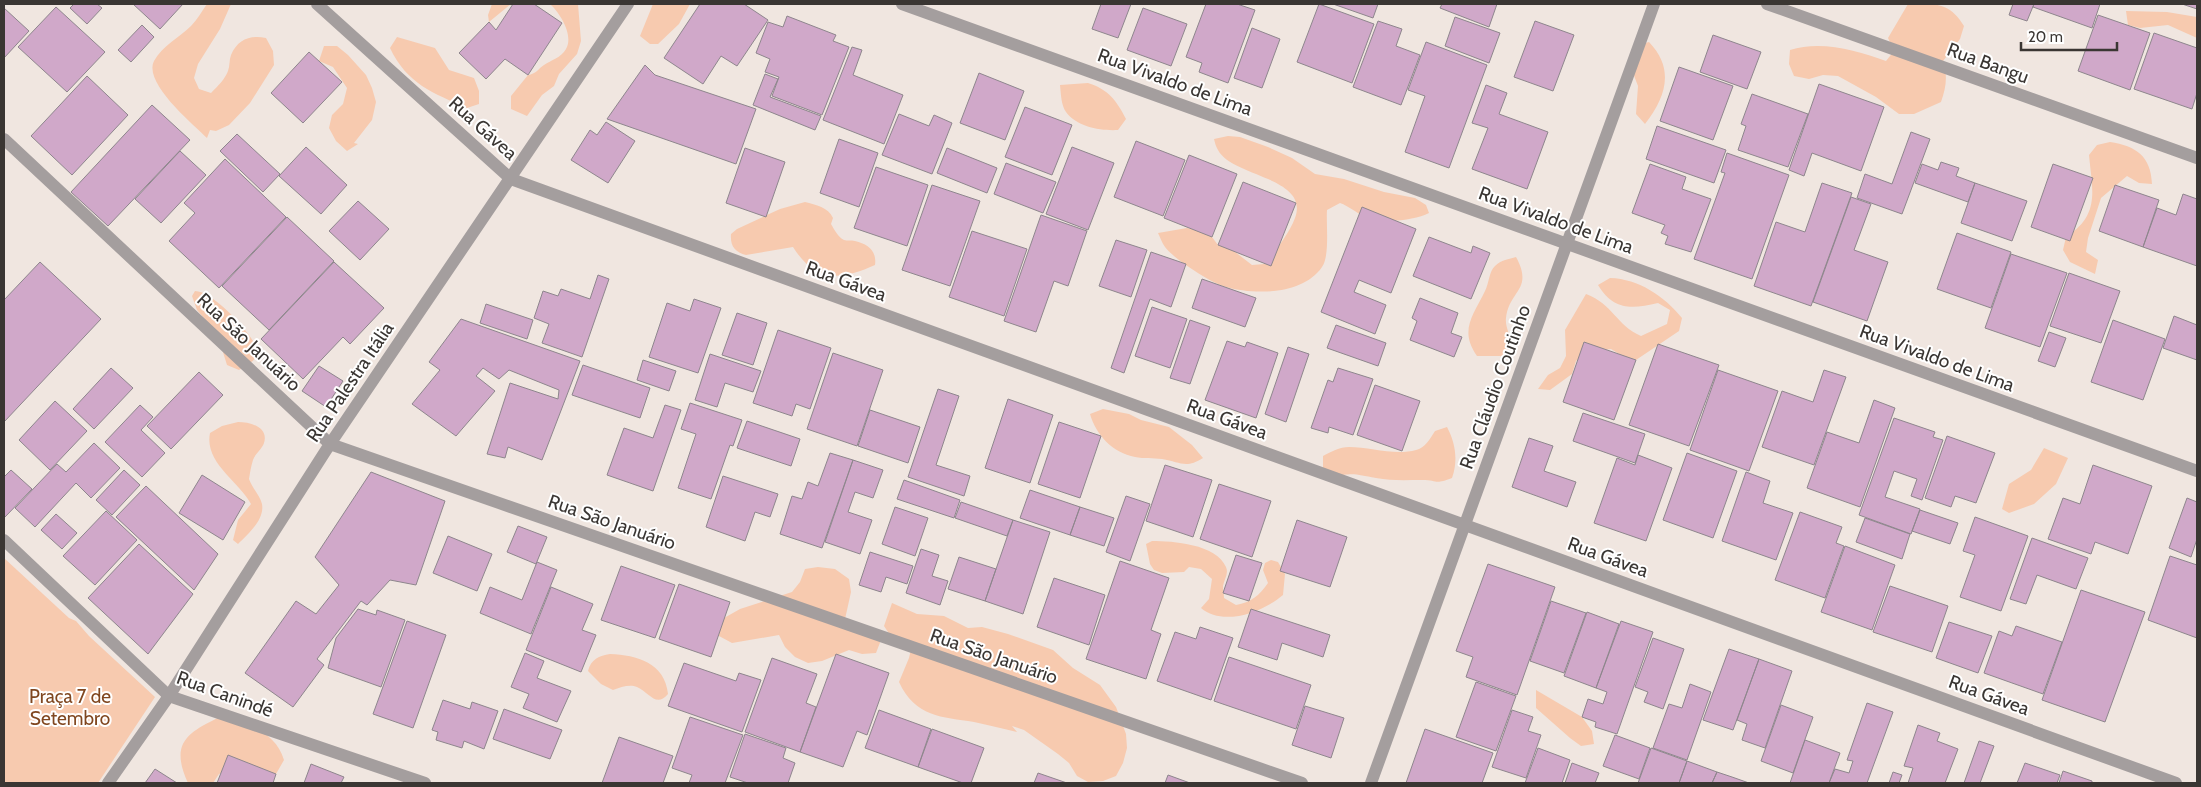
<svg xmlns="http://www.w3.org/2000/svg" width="2201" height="787" viewBox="0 0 2201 787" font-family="Cabin,sans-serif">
  <rect width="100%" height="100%" fill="#f0e6e0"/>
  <path fill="#f7caaf" d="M207 4H231L220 29 198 64 194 78 199 89 211 93C218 86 225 79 228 71 230 66 229 60 231 55 238 39 250 35 266 38L273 51 274 65 250 103 229 125 216 131 210 130 207 138C193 124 143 83 154 61 162 46 180 37 191 26 197 20 202 11 207 4Z
    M492 4H511L489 22 488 15Z
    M550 4H578L581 41 577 54 559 74 554 86 542 95 527 116 511 109V96L528 75C536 74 538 69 544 65 551 60 561 58 566 49 574 35 560 13 550 4Z
    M653 4H690L679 24 658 44H650L640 36Z
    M1908 4C1935 4 1949 1 1964 26L1960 39 1943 61C1948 77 1946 87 1941 102L1914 114H1899L1876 97 1838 76 1823 75 1809 79 1794 76 1789 64 1790 50C1820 40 1857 50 1886 61L1894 51 1888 38Z
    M2126 11 2167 12 2197 17V38L2168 25 2140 28 2128 25Z
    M397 37 435 48 449 70 474 78 479 91V104L467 108C433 93 407 84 390 48Z
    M1649 42C1675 69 1666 97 1645 124L1636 114 1638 86 1633 73 1635 46Z
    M324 46H337L348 55 366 75 372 88 376 102 372 120 354 143 358 144 347 151 336 141 329 128 332 115 343 104 347 88 333 67 319 61Z
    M1088 83C1108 89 1117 101 1126 119L1118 130C1101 131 1077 127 1066 112 1061 105 1061 94 1060 85Z
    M1228 136 1240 137 1268 147 1292 158 1315 174 1344 179 1384 192 1415 198 1426 205 1429 213C1413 221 1382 224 1364 216 1356 213 1349 206 1340 203L1327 210C1326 224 1330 256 1322 267 1303 295 1255 295 1226 287 1211 283 1174 259 1165 247 1162 243 1160 237 1158 233L1187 228 1200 231 1212 237 1218 245 1230 248 1252 265 1265 264C1276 249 1288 236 1295 218 1310 177 1232 177 1218 150 1216 147 1215 143 1214 139Z
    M2110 142C2136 146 2151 156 2152 184L2139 183 2127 176 2101 198 2088 238 2086 252 2098 260 2095 274 2070 262 2063 250 2066 237C2101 215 2092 189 2089 155L2097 145Z
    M805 202C816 205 828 207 833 218L831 224C834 229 838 237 844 240 847 241 851 240 855 241 868 244 877 251 875 265 840 281 815 282 793 247L746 255C735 252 730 246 731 234L737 229 780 209Z
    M1516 257C1534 290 1509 290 1506 318 1505 326 1510 336 1513 344L1506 356H1477C1459 330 1473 316 1485 291 1489 284 1489 271 1495 266 1501 260 1509 259 1516 257Z
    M1610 278C1639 279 1664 296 1682 318L1679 331 1636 360 1624 357 1611 349 1586 352 1576 361 1572 374 1550 390 1538 389 1548 375 1560 368 1566 356 1565 330 1586 294C1613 304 1616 325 1641 336L1667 324 1670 310 1658 303C1632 309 1614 311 1598 285Z
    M195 291C213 291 253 334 258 351 256 362 248 364 239 370L227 365 217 333 197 310 192 296Z
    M1103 409 1129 414 1141 420 1169 427 1192 445 1203 458C1186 469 1180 462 1162 459 1153 458 1144 459 1135 457 1113 453 1096 435 1090 414Z
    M238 422C250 422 269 427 264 443 262 449 255 454 253 460 251 466 250 473 249 479 252 488 260 495 262 504 265 520 247 535 238 544L233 540 238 520 251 504C239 481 204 463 210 433L222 426Z
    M1447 427C1456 444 1458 461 1452 478 1434 485 1438 480 1422 480 1407 480 1391 481 1376 478 1357 475 1354 472 1334 477L1323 469V456C1330 452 1340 447 1349 447 1370 447 1395 456 1416 450 1425 448 1430 439 1435 431Z
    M2044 448 2068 458 2056 484 2034 504 2009 513 2002 509 2009 484 2031 470Z
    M1152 541C1173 541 1216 544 1226 567 1229 574 1224 580 1223 586 1223 590 1224 594 1224 598L1236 605C1251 602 1259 596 1268 583L1263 570 1265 563 1271 560 1278 562 1285 574 1283 595C1263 612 1223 627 1201 608L1209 599 1212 579 1201 569 1189 567 1184 572 1162 573 1154 570 1150 564 1146 544Z
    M4 558 69 618 76 621 89 636 155 697 98 783H4Z
    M818 567 835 569 849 579 851 592 845 619 881 640 876 653 862 654 849 650 822 661 808 663 795 657 785 647 779 635 732 643 719 636 717 622 740 609 792 592 800 582 805 569Z
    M892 603 917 614 944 616 968 628 982 627 1008 634 1053 650 1073 668 1100 685 1116 707 1126 734 1127 748 1123 763 1116 776 1103 781 1088 782 1077 776 1069 763 1058 754 1024 730 1012 726 1017 732C1003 729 989 725 974 722 942 717 915 717 899 682L909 658 912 645 892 638 884 626Z
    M610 654C637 655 665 663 668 694 656 708 650 693 637 687 630 684 621 687 613 690L601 684 588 671C591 659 599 656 610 654Z
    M1536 690 1582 717 1592 731 1594 744 1581 746 1570 738 1536 708Z
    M220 717C247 725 275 730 284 760L276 774 233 769 219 774 213 783H188C170 744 186 733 220 717Z"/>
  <path fill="#d0a8c9" stroke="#8e868d" d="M74 4H97L102 8 87 24 70 8Z
    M133 4H183L160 29Z
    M513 4H534L562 23 528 75 505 59 486 79 459 53 489 22 496 30Z
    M700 4H744L768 20 737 66 721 56 703 84 664 58Z
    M1101 4H1131L1118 38 1092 29Z
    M1206 4H1237L1255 10 1228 83 1199 72 1202 63 1186 57Z
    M1319 4 1374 24 1352 83 1297 62Z
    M1333 4H1378L1373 18Z
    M1442 4H1497L1489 27 1440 8Z
    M2013 4H2034L2027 21 2009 15Z
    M2034 4H2100L2092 28 2033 7Z
    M2182 4H2197V9Z
    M56 7 105 52 67 92 18 47Z
    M4 8 29 31 4 58Z
    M1143 8 1187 24 1171 66 1127 50Z
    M2098 15 2150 33 2130 90 2078 71Z
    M787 16 836 35 833 41 849 47 822 115 772 96 779 77 765 72 770 59 756 53 768 22 783 27Z
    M1455 17 1500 33 1489 63 1445 46Z
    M1378 21 1402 29 1396 46 1420 55 1401 105 1353 87Z
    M1535 21 1574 35 1553 91 1514 77Z
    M142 25 154 37 131 62 118 50Z
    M1252 28 1280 39 1262 88 1234 78Z
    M2154 33 2197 48V93L2192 109 2134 89Z
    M1713 35 1761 52 1747 89 1700 72Z
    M1426 42 1487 65 1449 168 1405 152 1425 96 1408 90Z
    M852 47 862 50 853 75 903 95 884 144 823 120Z
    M309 52 342 82 303 123 271 93Z
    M645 65 655 75 756 109 736 164 607 119Z
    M1679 67 1733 86 1713 140 1660 121Z
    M979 73 1024 91 1005 140 960 123Z
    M765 74 778 79 770 97 821 116 815 130 753 105Z
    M87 76 128 115 72 175 31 136Z
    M1819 84 1884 107 1861 171 1812 153 1804 176 1789 170Z
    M1486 85 1507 93 1499 114 1548 132 1527 189 1472 169 1488 128 1472 123Z
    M1752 94 1808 114 1788 167 1738 150 1746 126 1741 124Z
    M152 105 190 140 108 226 71 192Z
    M1025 107 1072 125 1052 175 1005 157Z
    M899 114 929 126 934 115 952 123 932 174 882 155Z
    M606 122 635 141 608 183 571 160 590 130 597 135Z
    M1657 126 1726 150 1714 183 1646 159Z
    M1911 132 1930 139 1902 214 1857 198 1865 174 1892 184Z
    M237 134 280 174 263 192 220 151Z
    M839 139 878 153 859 207 820 193Z
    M1136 141 1185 160 1163 216 1114 197Z
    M306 147 347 185 321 214 279 176Z
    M1072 147 1114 163 1088 230 1046 214Z
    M745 148 785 162 766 217 726 203Z
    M947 148 997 168 987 193 937 173Z
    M180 151 206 175 161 223 135 199Z
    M1727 153 1789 175 1752 279 1694 259 1725 173 1721 172Z
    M1189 155 1237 174 1212 237 1164 218Z
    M225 159 286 217 219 288 169 241 195 213 184 203Z
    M1941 162 1959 168 1956 176 1975 183 1968 202 1915 183 1922 164 1938 170Z
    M1006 163 1056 182 1043 213 994 194Z
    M1650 164 1686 177 1682 189 1711 199 1691 252 1665 244 1668 236 1661 233 1665 225 1632 213Z
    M2053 164 2093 178 2070 241 2031 227Z
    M876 167 928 185 907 246 854 228Z
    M1243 182 1296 203 1271 266 1218 245Z
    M1822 183 1852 193 1811 306 1754 286 1776 222 1805 232Z
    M1975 183 2027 201 2012 241 1961 223Z
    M932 185 980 201 950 286 902 270Z
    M2115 185 2159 200 2143 247 2099 231Z
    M2183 194 2197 199V266L2143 247 2157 208 2176 215Z
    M1851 197 1871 204 1854 250 1888 262 1867 321 1813 302Z
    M358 201 389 229 360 260 329 231Z
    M1362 207 1416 229 1391 293 1359 280 1354 292 1386 305 1375 334 1321 312Z
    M1041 215 1087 231 1068 286 1054 281 1036 332 1004 321Z
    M287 217 334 261 269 330 222 286Z
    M972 231 1027 249 1004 316 949 297Z
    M1957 233 2011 252 1991 308 1937 289Z
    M1429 237 1471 253 1473 246 1490 253 1471 299 1413 276Z
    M1116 240 1147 250 1131 297 1099 286Z
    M1151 252 1186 264 1171 307 1150 299 1124 373 1111 368Z
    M2011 254 2067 273 2040 347 1985 328Z
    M40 262 101 319 4 422V300Z
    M334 262 384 308 350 344 343 337 303 379 261 339Z
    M2069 273 2120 291 2101 343 2050 326Z
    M598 275 609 279 582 357 542 343 549 324 534 318 543 291 558 296 561 289 590 299Z
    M1202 279 1256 298 1245 327 1192 308Z
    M1420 298 1458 313 1451 333 1462 337 1454 357 1410 340 1417 321 1412 318Z
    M694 299 721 308 698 373 649 357 667 303 690 311Z
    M486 304 533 320 527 339 480 323Z
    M1152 307 1187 319 1170 368 1135 356Z
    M737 313 767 323 753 365 722 355Z
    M2174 316 2197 325V360L2163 348Z
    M461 319 580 361 542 460 508 447 505 458 487 454 510 383 558 399 559 390 509 370 499 379 483 368 476 376 495 391 456 436 412 404 440 370 429 362Z
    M1190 320 1210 327 1190 384 1170 378Z
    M2113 320 2165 339 2143 400 2091 382Z
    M1336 325 1386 343 1378 366 1327 348Z
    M778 330 831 348 810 409 796 404 792 416 753 403Z
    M2049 332 2066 338 2055 367 2038 361Z
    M1227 341 1245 347 1247 342 1278 353 1256 418 1205 400Z
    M1584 342 1636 360 1614 420 1563 402Z
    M1658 344 1719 365 1689 446 1629 425Z
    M1288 347 1309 354 1286 422 1265 414Z
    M833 353 883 370 857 446 807 429Z
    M710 354 761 371 753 392 725 383 717 407 695 400Z
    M643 360 676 371 669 391 637 380Z
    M583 365 650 388 640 418 572 395Z
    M319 366 343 381 326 407 302 391Z
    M111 368 133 388 94 429 73 409Z
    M1338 368 1373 379 1353 435 1329 427 1328 433 1311 428 1328 380 1333 382Z
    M1718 370 1778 391 1749 471 1690 450Z
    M1824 370 1846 377 1814 465 1762 447 1782 391 1813 402Z
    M199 372 223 395 171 449 147 426Z
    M1375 385 1420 401 1402 451 1357 435Z
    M938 389 959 396 936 465 970 476 964 496 908 477Z
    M1008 399 1053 415 1030 483 985 468Z
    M1874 400 1895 408 1860 507 1807 488 1827 432 1859 443Z
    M55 401 87 431 50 470 19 440Z
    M690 403 742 420 733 446 730 445 711 499 678 488 696 434 681 429Z
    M140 405 153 417 141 430 165 453 142 477 105 442Z
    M665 405 681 410 653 491 607 475 624 428 653 438Z
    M870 410 920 427 908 463 858 446Z
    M1583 413 1645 434 1635 463 1573 441Z
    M1894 418 1935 432 1933 437 1943 440 1922 500 1911 496 1917 479 1894 471 1885 497 1920 509 1911 534 1859 515Z
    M747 421 800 439 791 466 737 448Z
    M1059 422 1101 436 1080 498 1038 484Z
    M1947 436 1995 453 1976 503 1955 496 1951 507 1925 498Z
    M1529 438 1553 446 1544 471 1576 482 1567 507 1512 487Z
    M94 443 120 468 91 498 76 483 35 527 15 508 57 464 66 472Z
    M830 453 853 460 822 548 780 534 792 496 802 499 808 482 818 486Z
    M1687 453 1737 471 1713 538 1663 520Z
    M1638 455 1672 468 1646 541 1594 523 1617 458 1635 465Z
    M853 460 883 470 873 498 855 492 848 512 872 520 860 554 825 542Z
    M1165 465 1212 480 1193 537 1146 521Z
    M2093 465 2152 486 2128 554 2095 542 2091 554 2048 539 2063 498 2080 504Z
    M11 470 32 489 5 517 4 516V477Z
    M124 470 140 485 112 515 96 500Z
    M371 472 445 501 416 585 390 580 367 605 361 601 317 659 324 665 293 707 245 673 296 601 316 614 339 585 315 557Z
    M1746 472 1770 481 1763 503 1793 513 1776 560 1722 541Z
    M202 475 245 502 223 540 179 513Z
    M723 476 778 494 770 517 755 512 745 541 706 527Z
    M904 480 960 500 954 518 897 499Z
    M1219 484 1271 501 1252 557 1200 539Z
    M146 486 218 554 194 590 116 517Z
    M1030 490 1080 507 1070 535 1020 518Z
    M1126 496 1150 504 1130 561 1106 552Z
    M2187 498 2197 502V539L2191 557 2169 548Z
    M961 502 1013 520 1007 536 955 518Z
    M895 507 928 518 915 556 882 544Z
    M1080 507 1114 518 1104 546 1070 535Z
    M1920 510 1958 523 1950 544 1912 531Z
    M106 511 137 540 95 585 63 556Z
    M1800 512 1842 527 1836 543 1844 546 1825 598 1775 580Z
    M56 514 77 533 62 549 41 530Z
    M1975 517 2028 536 2001 611 1960 597 1975 555 1963 551Z
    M1865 518 1910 534 1902 559 1856 542Z
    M1013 520 1050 532 1023 614 985 601Z
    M1297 520 1347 537 1330 587 1280 571Z
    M518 526 547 537 536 564 507 552Z
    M448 536 492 554 477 591 433 573Z
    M2032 538 2088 558 2076 589 2037 575 2026 604 2010 599Z
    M139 544 193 594 148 654 88 598Z
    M1845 546 1895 565 1872 630 1821 612Z
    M921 549 939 555 932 576 948 581 940 605 906 593Z
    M870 552 913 566 907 584 886 577 881 592 859 585Z
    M1236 555 1262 563 1249 601 1223 593Z
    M2170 556 2197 565V638L2148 620Z
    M959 557 996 569 985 601 948 589Z
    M1120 561 1169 578 1151 630 1161 634 1146 679 1086 659Z
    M537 562 557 570 531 634 480 613 490 587 522 600Z
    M1488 564 1555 587 1517 695 1466 677 1473 657 1456 651Z
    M621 566 675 585 655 638 601 620Z
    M1054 578 1105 595 1089 645 1037 627Z
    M679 584 730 602 711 657 659 639Z
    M1890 586 1948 606 1932 652 1873 632Z
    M551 587 593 604 582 630 596 635 581 672 526 650Z
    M2081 590 2145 612 2105 722 2042 700Z
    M1551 601 1586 613 1564 673 1530 661Z
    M358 609 376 615 377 610 405 620 381 687 328 668 336 638Z
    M1251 609 1330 635 1323 657 1282 643 1277 660 1238 647Z
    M1587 612 1619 624 1596 688 1564 676Z
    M407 621 446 635 413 728 373 714Z
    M1621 621 1653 632 1617 734 1595 727 1596 722 1582 717 1588 699 1603 704 1607 692 1596 688Z
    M1949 622 1992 636 1978 673 1936 658Z
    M2016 626 2062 642 2043 694 1984 673 1999 631 2012 636Z
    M1200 627 1233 638 1211 700 1157 681 1175 632 1196 639Z
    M1653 638 1684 649 1663 709 1644 702 1648 692 1635 687Z
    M1729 649 1759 659 1733 730 1703 720Z
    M525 653 544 661 537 678 571 691 557 722 523 708 529 694 511 687Z
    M836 654 889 673 867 735 857 731 843 767 800 752Z
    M1229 657 1311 685 1296 729 1214 701Z
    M772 658 817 674 806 703 816 707 800 752 745 732Z
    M1759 659 1792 671 1765 748 1742 740 1747 724 1737 720Z
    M684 663 736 681 739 673 761 680 742 732 668 706Z
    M1476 682 1516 696 1496 751 1456 737Z
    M1690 684 1711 692 1687 760 1653 748 1669 704 1682 708Z
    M443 700 470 709 472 702 498 711 484 749 464 741 462 748 436 740 438 732 432 730Z
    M1867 703 1893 712 1867 783H1829L1835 769 1849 773 1853 761 1847 760Z
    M1781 705 1813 717 1793 773 1761 761Z
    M1305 706 1344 718 1331 758 1292 745Z
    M504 709 562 730 550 759 493 739Z
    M879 710 931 729 918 767 865 748Z
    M1512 710 1533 717 1528 731 1541 735 1526 778 1492 767Z
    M690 717 743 735 725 783H689L692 775 672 768Z
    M1918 725 1940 733 1937 741 1958 749 1945 783H1908L1913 768 1904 766Z
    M932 729 984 748 971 783H963L918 767Z
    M1425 729 1493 753 1482 783H1406Z
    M745 734 786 748 783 758 795 763 788 783H748L730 777Z
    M1615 735 1650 748 1639 779 1603 766Z
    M619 737 673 756 663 783H602Z
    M1805 740 1840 753 1829 783H1790Z
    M1979 741 1994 746 1980 783H1964Z
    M1538 748 1570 760 1562 783H1525Z
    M1651 748 1687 761 1679 783H1638Z
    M228 755 276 774 273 783H217Z
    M1687 761 1717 772 1712 783H1679Z
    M1572 763 1599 773 1595 783H1565Z
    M2025 763 2060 775 2057 783H2017Z
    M311 764 344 777 341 783H304Z
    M155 769 177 783H145Z
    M2063 771 2092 781V783H2059Z
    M1717 772 1732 777 1749 783H1712Z
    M1893 772 1902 775 1899 783H1889Z
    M1038 773 1067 783H1034Z
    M1168 775 1190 783H1165Z"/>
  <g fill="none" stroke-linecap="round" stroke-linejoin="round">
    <path stroke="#a49e9e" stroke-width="12" d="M317 4 511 179 2176 783
      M902 4 2197 471
      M1767 4 2197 158
      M4 139 330 444 1302 783
      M4 540 169 696 425 783
      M108 783 169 696 330 444 628 4
      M1371 783 1654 4"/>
  </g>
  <g text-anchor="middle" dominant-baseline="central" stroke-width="4" stroke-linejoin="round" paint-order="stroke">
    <g font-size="19" fill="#3a3633" stroke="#fff">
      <text transform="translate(1988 63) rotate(20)">Rua Bangu</text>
      <text transform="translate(1175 82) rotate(20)">Rua Vivaldo de Lima</text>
      <text transform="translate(483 128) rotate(42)">Rua Gávea</text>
      <text transform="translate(1556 220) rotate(20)">Rua Vivaldo de Lima</text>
      <text transform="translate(846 281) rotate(20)">Rua Gávea</text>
      <text transform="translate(249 342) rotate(43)">Rua São Januário</text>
      <text transform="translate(1937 358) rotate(20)">Rua Vivaldo de Lima</text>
      <text transform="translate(350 382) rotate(-56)">Rua Palestra Itália</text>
      <text transform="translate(1495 387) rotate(-70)">Rua Cláudio Coutinho</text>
      <text transform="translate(1227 419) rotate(20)">Rua Gávea</text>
      <text transform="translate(612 522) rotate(19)">Rua São Januário</text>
      <text transform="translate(1608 557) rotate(20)">Rua Gávea</text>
      <text transform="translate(994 656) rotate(19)">Rua São Januário</text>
      <text transform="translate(225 694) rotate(20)">Rua Canindé</text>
      <text transform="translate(1989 695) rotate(20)">Rua Gávea</text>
    </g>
    <g font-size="19" fill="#804720" stroke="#fff">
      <text x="70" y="696">Praça 7 de<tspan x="70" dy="22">Setembro</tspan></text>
    </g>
  </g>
  <rect width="2201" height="787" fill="none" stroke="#3a3633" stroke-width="10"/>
  <path d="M2021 42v8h96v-8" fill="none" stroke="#3a3633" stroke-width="2.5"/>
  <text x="2028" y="42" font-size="15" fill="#3a3633" stroke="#ffffff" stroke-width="4" paint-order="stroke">20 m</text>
</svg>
